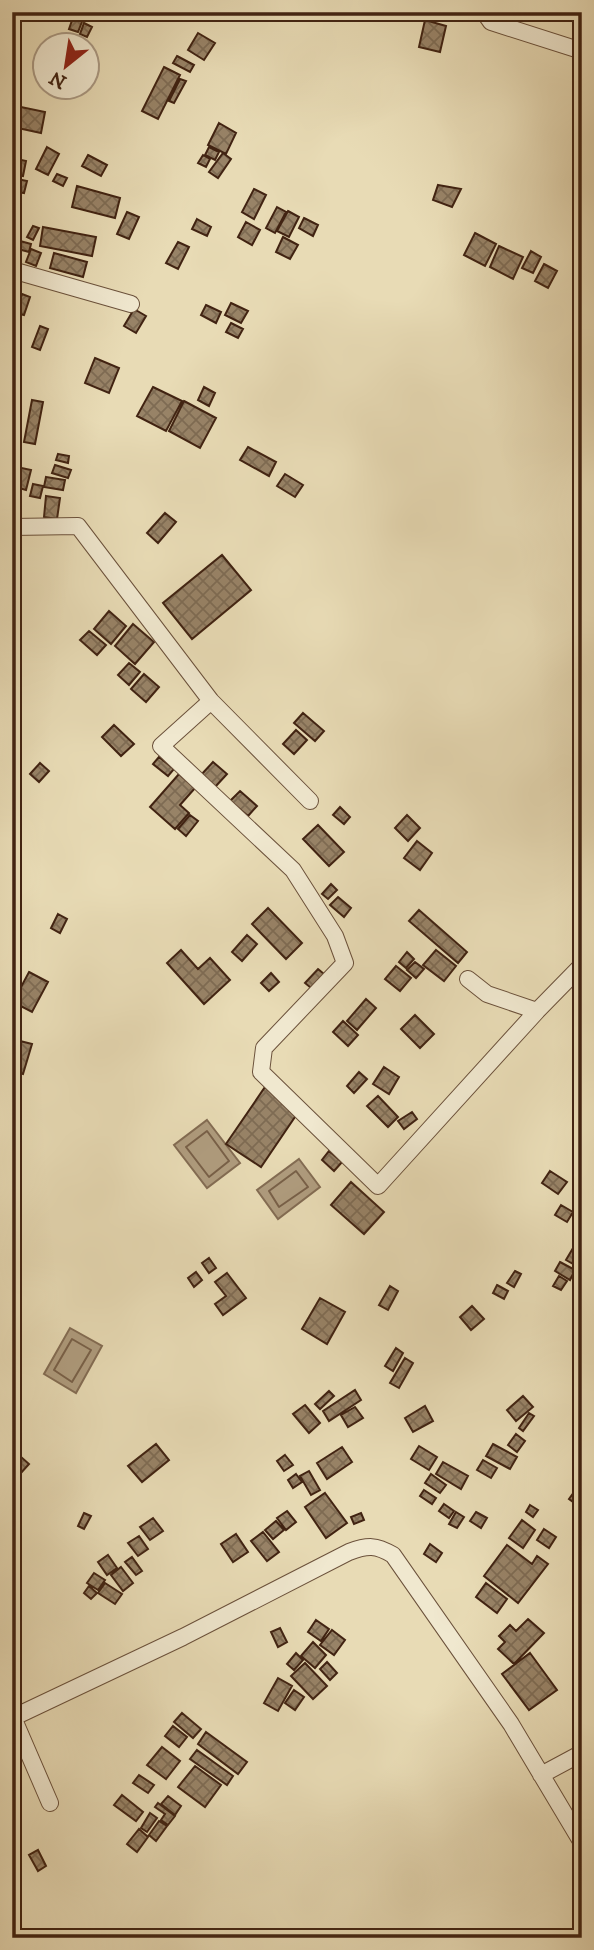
<svg xmlns="http://www.w3.org/2000/svg" width="594" height="1950" viewBox="0 0 594 1950" font-family="'IM FELL DW Pica',serif">
  <defs>
    <pattern id="building-cross-hatch" width="8" height="8" patternUnits="userSpaceOnUse" patternTransform="scale(1.75)"><rect width="8" height="8" fill="#988367"/><path d="M0 0l8 8M0 8l8-8" fill="none" stroke="#7e6b53"/></pattern>
  </defs>
  <rect width="100%" height="100%" fill="#e8dbb5"/>
  <filter id="stains"><feTurbulence type="fractalNoise" baseFrequency=".00286" numOctaves="4"/><feColorMatrix values="0 0 0 0 .2 0 0 0 0 .09 0 0 0 0 .02 0 0 0 .5 -.17"/></filter>
  <radialGradient id="worn" r=".72"><stop offset=".6" stop-color="#630" stop-opacity="0"/><stop offset="1" stop-color="#630" stop-opacity=".3"/></radialGradient>
  <path fill="#af9c7e" stroke="#836c53" stroke-width="2" d="M207 1120 240 1163 207 1188 174 1145Z
    M299 1159 320 1187 278 1219 257 1190Z
    M70 1328 102 1346 76 1393 44 1374Z"/>
  <g fill="none" stroke-linecap="round" stroke-linejoin="round">
    <path stroke="#786048" stroke-width="2" d="M207 1131 229 1161 209 1177 186 1147Z
      M296 1171 308 1187 279 1207 269 1191Z
      M72 1339 91 1350 72 1382 54 1370Z"/>
  </g>
  <path fill="url(#building-cross-hatch)" stroke="#412312" stroke-width="2" d="M75 12 85 14 78 32 69 29Z
    M425 20 446 26 440 52 419 47Z
    M84 23 92 27 87 37 80 34Z
    M198 33 215 43 204 60 188 50Z
    M68 35 81 39 79 46H64Z
    M40 54 46 56V68L36 65Z
    M177 56 194 65 190 72 173 63Z
    M164 67 180 75 158 119 142 111Z
    M180 79 186 81 174 103 169 101Z
    M16 106 45 112 41 133 13 127Z
    M219 123 236 133 226 154 208 145Z
    M47 147 59 154 48 175 36 169Z
    M209 147 219 152 215 160 205 155Z
    M223 153 231 159 218 178 209 172Z
    M88 155 107 165 101 176 82 166Z
    M203 155 210 159 206 167 198 163Z
    M12 158 26 161 23 176 12 174Z
    M57 174 67 178 63 186 53 181Z
    M12 178 27 181 24 193 12 191Z
    M438 185 461 189 452 207 433 200Z
    M77 186 120 198 115 218 72 207Z
    M254 189 266 195 254 219 242 212Z
    M277 207 286 212 275 233 266 228Z
    M288 211 299 217 289 237 277 231Z
    M127 212 139 217 129 239 117 234Z
    M304 218 318 225 313 236 299 228Z
    M197 219 211 227 207 236 192 229Z
    M246 222 260 230 252 245 238 237Z
    M33 226 39 228 33 240 27 237Z
    M43 227 96 237 92 256 40 246Z
    M475 233 496 244 485 266 464 255Z
    M283 237 298 245 290 259 276 252Z
    M20 241 31 244 29 252 18 249Z
    M178 242 189 247 178 269 166 263Z
    M499 246 523 257 513 279 490 267Z
    M31 249 41 253 36 266 26 262Z
    M531 251 541 257 533 273 522 268Z
    M54 253 87 262 83 277 50 268Z
    M544 264 557 271 548 288 535 281Z
    M22 294 30 297 24 315 16 313Z
    M231 303 248 311 241 323 225 315Z
    M206 305 221 312 216 323 201 315Z
    M134 309 146 316 136 333 124 326Z
    M231 323 243 329 238 338 226 332Z
    M40 326 48 329 40 350 32 347Z
    M95 358 119 368 109 393 85 383Z
    M153 387 182 401 166 431 137 416Z
    M204 387 215 393 209 406 198 400Z
    M32 400 43 402 35 444 24 442Z
    M184 401 216 418 200 448 169 431Z
    M248 447 276 462 269 476 240 460Z
    M58 454 69 456 68 463 56 460Z
    M55 465 71 470 68 478 52 473Z
    M12 466 31 470 26 490 12 486Z
    M285 474 303 485 295 497 277 486Z
    M46 477 65 480 63 490 44 487Z
    M33 484 43 486 40 498 30 496Z
    M46 496 60 498 57 519 44 517Z
    M165 513 176 522 158 543 147 533Z
    M222 555 251 590 192 639 163 603Z
    M109 611 126 626 111 644 94 629Z
    M133 624 154 642 135 664 115 646Z
    M89 631 106 645 97 655 80 640Z
    M129 663 140 672 129 685 118 675Z
    M144 674 159 687 146 702 131 689Z
    M303 713 324 731 315 741 294 723Z
    M114 725 134 744 121 756 102 737Z
    M296 730 307 740 294 754 283 744Z
    M159 757 174 769 168 776 153 764Z
    M213 762 227 774 215 787 201 775Z
    M40 763 49 771 39 782 30 774Z
    M179 774 195 788 180 805 189 813 175 829 150 807Z
    M240 791 257 806 248 816 230 801Z
    M340 807 350 817 344 824 333 815Z
    M190 815 198 821 186 836 178 829Z
    M407 815 420 828 408 841 395 828Z
    M318 825 344 852 329 866 303 839Z
    M417 841 432 853 420 870 404 858Z
    M331 884 337 890 328 899 322 894Z
    M338 897 351 908 344 917 330 905Z
    M268 908 302 943 286 959 252 924Z
    M419 910 467 952 458 963 409 921Z
    M58 914 67 919 60 933 51 928Z
    M247 935 257 944 242 961 232 952Z
    M181 950 198 969 210 958 230 980 204 1004 167 963Z
    M436 950 456 966 444 981 423 965Z
    M407 952 414 959 406 968 399 962Z
    M415 962 424 969 416 978 407 970Z
    M396 966 411 978 400 991 385 979Z
    M318 969 324 974 311 988 305 983Z
    M29 972 48 982 32 1012 13 1002Z
    M271 973 279 982 269 991 261 983Z
    M366 999 376 1008 357 1030 347 1021Z
    M415 1015 434 1034 420 1048 401 1029Z
    M343 1021 358 1035 348 1046 333 1032Z
    M12 1039 32 1044 23 1074 12 1071Z
    M384 1067 399 1077 389 1094 373 1084Z
    M359 1072 367 1079 354 1093 347 1086Z
    M265 1087 299 1111 261 1167 226 1144Z
    M378 1096 398 1117 388 1127 367 1106Z
    M412 1112 417 1119 404 1129 398 1121Z
    M329 1151 342 1162 334 1171 322 1160Z
    M550 1171 567 1182 558 1194 542 1183Z
    M351 1182 384 1212 364 1234 331 1205Z
    M561 1205 573 1212 567 1222 555 1215Z
    M573 1248 582 1253V1269L566 1260Z
    M209 1258 216 1268 209 1273 202 1263Z
    M560 1262 575 1270 570 1280 555 1271Z
    M515 1271 521 1274 514 1287 507 1283Z
    M196 1272 202 1280 194 1287 188 1278Z
    M227 1273 246 1298 223 1315 215 1304 226 1296 215 1282Z
    M559 1276 567 1281 561 1290 553 1286Z
    M497 1285 508 1291 504 1299 493 1293Z
    M390 1286 398 1291 388 1310 379 1305Z
    M320 1298 345 1312 327 1344 302 1329Z
    M472 1306 484 1319 471 1330 460 1317Z
    M396 1348 403 1353 393 1371 385 1366Z
    M405 1358 413 1363 399 1388 390 1383Z
    M355 1390 361 1400 329 1421 323 1411Z
    M329 1391 334 1396 320 1409 315 1404Z
    M523 1396 533 1407 516 1421 507 1410Z
    M305 1405 320 1423 309 1433 293 1414Z
    M425 1406 433 1421 413 1432 405 1418Z
    M355 1407 363 1418 348 1427 341 1415Z
    M529 1413 534 1416 523 1431 519 1428Z
    M516 1434 525 1441 517 1452 508 1445Z
    M156 1444 169 1460 142 1482 128 1466Z
    M493 1444 517 1457 510 1469 486 1456Z
    M419 1446 437 1457 429 1470 411 1459Z
    M342 1447 352 1462 327 1479 317 1463Z
    M12 1449 29 1464 12 1483Z
    M285 1455 293 1465 284 1471 277 1461Z
    M483 1460 497 1468 491 1478 477 1470Z
    M443 1462 468 1476 461 1489 436 1474Z
    M309 1471 320 1490 311 1495 300 1476Z
    M296 1474 302 1482 293 1488 288 1480Z
    M431 1474 446 1485 440 1493 425 1483Z
    M582 1481V1504L580 1507 569 1499Z
    M424 1490 436 1498 432 1504 420 1496Z
    M325 1493 347 1523 326 1538 305 1507Z
    M444 1504 454 1511 449 1518 439 1511Z
    M530 1505 538 1510 533 1517 526 1512Z
    M287 1511 296 1522 286 1530 277 1518Z
    M456 1512 464 1517 457 1528 449 1524Z
    M476 1512 487 1518 481 1528 470 1521Z
    M84 1513 91 1516 84 1529 78 1526Z
    M361 1513 364 1520 354 1524 351 1517Z
    M153 1518 163 1531 150 1540 140 1527Z
    M522 1520 535 1530 523 1548 509 1538Z
    M276 1521 284 1530 273 1539 265 1530Z
    M544 1529 556 1537 549 1548 537 1540Z
    M263 1532 279 1552 267 1561 251 1541Z
    M236 1534 248 1552 233 1562 221 1544Z
    M139 1536 148 1549 138 1556 128 1543Z
    M430 1544 442 1553 436 1562 424 1554Z
    M507 1545 532 1564 537 1556 548 1564 518 1603 484 1576Z
    M108 1555 117 1568 107 1575 98 1562Z
    M132 1557 142 1571 136 1575 125 1562Z
    M121 1567 133 1583 123 1591 111 1575Z
    M94 1573 105 1580 98 1590 87 1583Z
    M105 1583 122 1594 115 1604 98 1593Z
    M486 1583 507 1599 497 1613 476 1597Z
    M89 1586 97 1593 91 1599 84 1593Z
    M528 1619 544 1633 514 1664 498 1649 505 1642 499 1636 510 1625 516 1631Z
    M316 1620 329 1629 321 1641 308 1632Z
    M280 1628 287 1642 278 1647 271 1632Z
    M332 1630 345 1640 334 1655 320 1645Z
    M313 1642 326 1655 315 1668 301 1656Z
    M296 1653 303 1660 294 1670 287 1664Z
    M530 1653 557 1690 529 1710 502 1674Z
    M327 1662 337 1673 330 1680 320 1669Z
    M305 1663 327 1686 313 1699 291 1676Z
    M278 1678 292 1686 278 1711 264 1703Z
    M294 1690 304 1697 295 1710 285 1703Z
    M182 1713 201 1729 193 1738 174 1722Z
    M173 1726 187 1737 179 1747 165 1736Z
    M206 1732 247 1762 238 1774 198 1744Z
    M162 1747 180 1761 166 1779 147 1765Z
    M197 1750 233 1776 227 1785 190 1759Z
    M195 1766 221 1785 205 1807 178 1787Z
    M139 1775 154 1785 148 1793 133 1783Z
    M122 1795 143 1812 136 1821 114 1805Z
    M168 1796 181 1806 175 1815 161 1804Z
    M158 1803 175 1816 168 1825 161 1820 165 1814 155 1807Z
    M150 1813 157 1818 147 1832 141 1828Z
    M159 1821 167 1826 156 1841 149 1835Z
    M139 1829 148 1837 137 1852 127 1844Z
    M38 1850 46 1866 38 1871 29 1855Z"/>
  <g fill="none" stroke-linecap="round" stroke-linejoin="round">
    <g stroke="#6b513b" stroke-width="18">
      <path id="street" d="M484 12 491 22 582 51
        M12 270 131 304
        M12 527 78 526 211 701 310 801
        M211 701 161 746 293 870 335 936 345 963 264 1048 261 1072 378 1186 537 1011
        M468 979 487 994 537 1011 582 965
        M12 1715 50 1803
        M12 1718 183 1637 349 1552C368 1545 376 1545 393 1555L511 1724 582 1843
        M541 1775 582 1753"/>
    </g>
    <use href="#street" stroke="#f0e8cf" stroke-width="16"/>
  </g>
  <rect width="594" height="1950" fill="none" stroke="#e8dbb5" stroke-width="42"/>
  <rect x="14" y="14" width="566" height="1922" fill="none" stroke="#412312" stroke-width="3.5"/>
  <rect x="21" y="21" width="552" height="1908" fill="none" stroke="#412312" stroke-width="2"/>
  <g transform="translate(66 66) rotate(210)"><circle r="33" fill="#f0e8cf" stroke="#aa9983" stroke-width="2"/>
  <path d="M0-5L12 26L0 18L-12 26Z" fill="#8f2418"/>
  <text y="-10" font-size="19" font-weight="bold" text-anchor="middle" fill="#412312">N</text>
  </g>
  <rect width="100%" height="100%" filter="url(#stains)"/>
  <rect width="100%" height="100%" fill="url(#worn)"/>
</svg>
